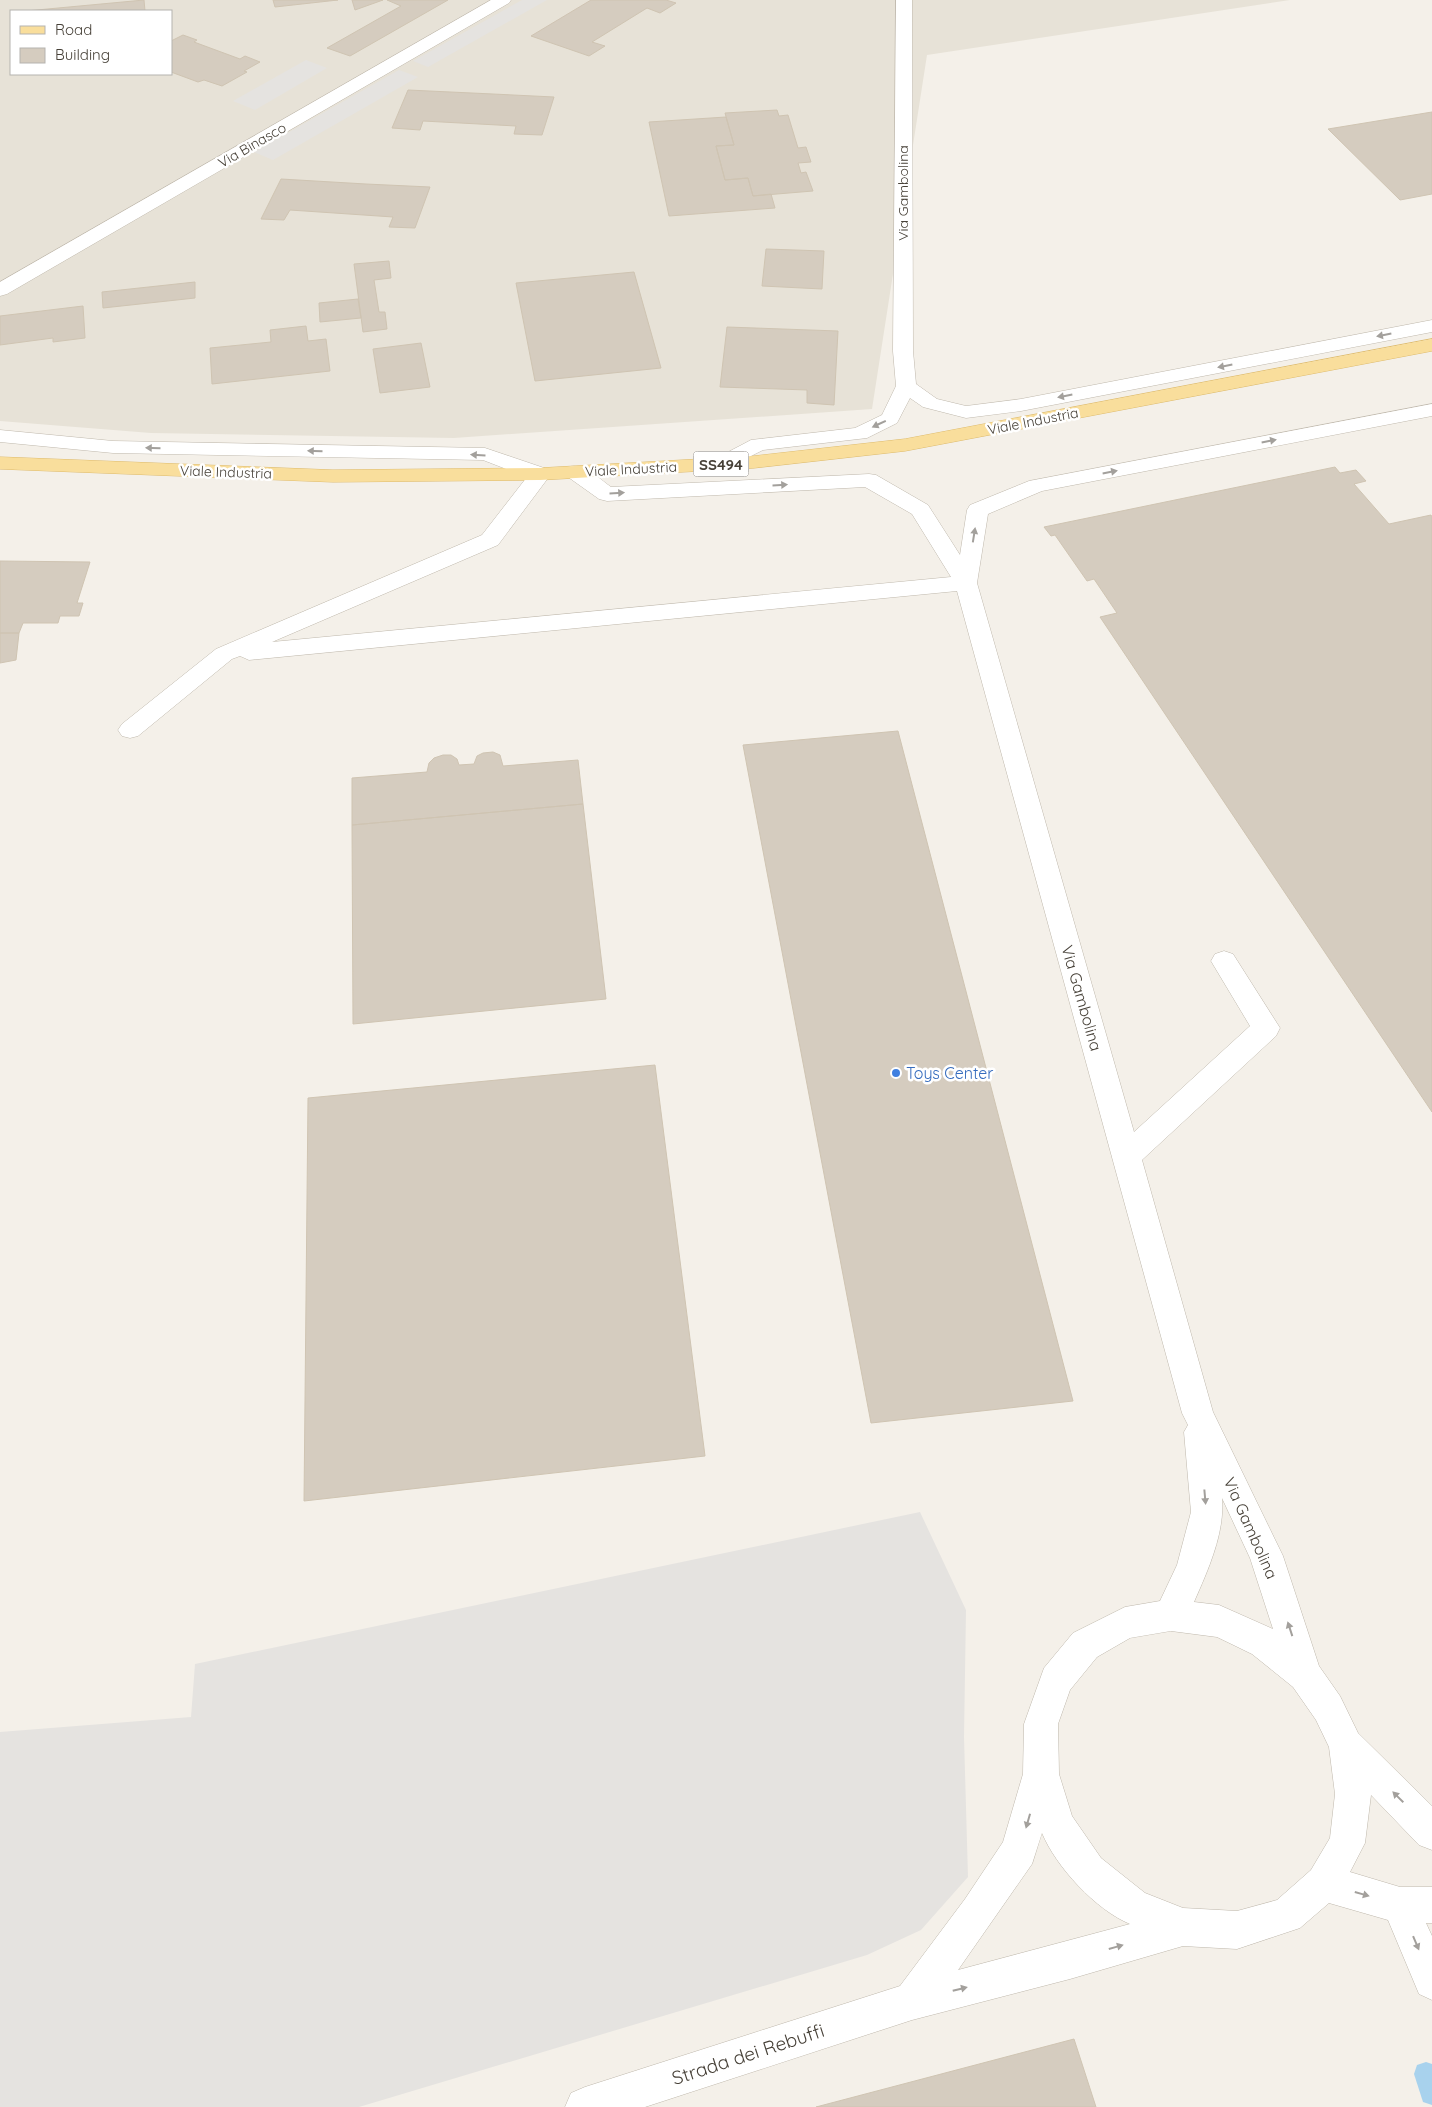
<svg xmlns="http://www.w3.org/2000/svg" width="1432" height="2107" viewBox="0 0 1432 2107" font-family="Quicksand,sans-serif">
  <rect width="100%" height="100%" fill="#f4f0e9"/>
  <path fill="#e7e2d7" fill-rule="evenodd" d="M0 0H1290L927 55 872 409 454 438 151 433 0 421ZM11 11H171V74H11Z"/>
  <path fill="#e5e3e0" d="M522 0H547L428 67 413 61Z
    M306 60 327 68 255 110 233 101Z
    M399 70 418 77 273 160 254 152Z
    M920 1512 966 1610 964 1737 968 1877 921 1930 867 1955 359 2107H0V1732L191 1717 195 1664Z"/>
  <g fill="none" stroke-linecap="round" stroke-linejoin="round">
    <path fill="#a8d2ed" fill-rule="evenodd" d="M1426 2062 1432 2064V2105L1423 2102 1414 2074 1417 2065Z"/>
  </g>
  <path fill="#d5ccbf" stroke="#cfc4b2" d="M144 0 145 11H26Z
    M273 0H338L275 7Z
    M352 0H383L355 10Z
    M387 0H448L350 56 327 48 401 6Z
    M591 0H666L676 3 660 13 647 8 592 42 605 46 589 56 531 36Z
    M183 35 197 40 194 42 240 59 245 56 260 62 244 71 247 72 222 86 204 80 198 82 171 72V41Z
    M408 90 493 94 554 97 542 135 514 134 516 126 423 121 420 130 392 128Z
    M777 110 779 116 788 115 798 148 806 147 811 162 798 163 801 173 806 172 813 191 753 196 748 178 725 180 716 146 734 145 725 113Z
    M1432 112V194L1400 200 1328 129Z
    M726 117 734 145 716 146 725 180 748 178 753 196 771 194 775 208 669 216 649 122Z
    M281 179 366 184 430 187 415 228 389 227 393 217 290 210 284 220 261 219Z
    M766 249 824 251 822 289 762 286Z
    M389 261 391 278 374 280 379 312H385L387 329 363 332 354 264Z
    M634 272 661 368 535 381 516 283Z
    M195 282V298L103 308 102 292Z
    M358 299 361 318 320 322 319 303Z
    M83 306 85 338 53 342V338L0 345V316Z
    M306 326 308 341 326 339 330 371 212 384 210 348 271 342 270 330Z
    M727 327 838 331 834 405 807 403V390L720 387Z
    M421 343 430 387 380 393 373 349Z
    M1335 467 1340 473 1356 470 1366 481 1354 484 1389 524 1431 515 1432 517V1112L1100 617 1117 613 1094 579 1087 581 1055 535 1051 536 1044 527Z
    M0 561 90 562 77 603H83L79 616H60L58 623H23L19 633H0Z
    M0 633H19L16 660 0 663Z
    M898 731 1073 1401 871 1423 743 745Z
    M493 752 500 755 503 766 578 760 583 804 352 825V778L427 772 429 763 434 758 443 755H451L457 759 459 765 474 764 477 756 483 753Z
    M583 804 606 999 353 1024 352 825Z
    M655 1065 705 1456 304 1501 308 1098Z
    M1074 2039 1096 2107H816Z"/>
  <g fill="none" stroke-linecap="round" stroke-linejoin="round">
    <g stroke="#bfb8ac" stroke-width="1">
      <path id="minor" d="M491 0H511L509 3 7 294 0 296V282Z
        M896 0H912L913 351 916 384 937 399 966 406 1021 399 1432 320V332L1021 411 966 418 923 407 910 398 897 423 867 438 763 450 727 468 720 470 713 468 709 464 713 460 751 440 855 428 882 415 896 386 893 351Z
        M1432 404V416L1042 491 988 514 977 583 1134 1132 1250 1026 1211 961 1215 954 1224 951 1233 954 1280 1028 1276 1036 1142 1160 1213 1412 1283 1556 1319 1666 1340 1696 1358 1733 1432 1806V1850L1419 1845 1371 1795 1365 1843 1350 1872 1400 1887H1432V1923H1426L1432 1936V2000L1419 1994 1388 1920 1329 1903 1300 1928 1237 1949 1183 1946 1070 1979 912 2020 645 2107H565L571 2093 585 2087 900 1986 965 1899 1003 1842 1023 1774 1024 1724 1044 1668 1073 1633 1125 1607 1160 1601 1177 1565 1191 1512 1184 1432 1188 1425 1182 1413 957 591 249 660 240 656 232 659 138 736 130 738 122 736 118 730 122 724 216 649 482 535 527 477 483 460 113 453 0 442V430L113 441 485 448 547 469 551 474 498 545 272 642 951 577 912 514 865 487 607 501 599 499 568 477 564 472 568 467C584 463 598 478 611 487L869 474 876 475 928 505 960 555 967 510 970 505 1029 481ZM1222 1498 1250 1558 1273 1629 1219 1605 1194 1602C1208 1570 1225 1533 1222 1498ZM1171 1631 1217 1637 1252 1654 1293 1687 1316 1720 1329 1747 1335 1794 1330 1838 1311 1870 1277 1900 1237 1911 1183 1908 1145 1893 1101 1858 1072 1816 1059 1774 1058 1724 1070 1690 1097 1657 1130 1638ZM1042 1833C1056 1867 1096 1910 1130 1924L958 1970 1032 1864Z"/>
    </g>
    <g stroke="#debb6c" stroke-width="1">
      <path id="major" d="M1432 339V351L905 451 754 468 540 480 333 482 0 469V457L333 470 540 468 754 456 905 439Z"/>
    </g>
    <use href="#minor" fill="#fff" fill-rule="evenodd"/>
    <use href="#major" fill="#f9de9c" fill-rule="evenodd"/>
  </g>
  <defs><path id="oneway-solid" d="M-6-.8H1V-3.2L6.5 0L1 3.2V.8H-6Z" transform="scale(1.25)"/></defs>
  <g fill="#a3a09c">
    <use href="#oneway-solid" transform="translate(1384 335) rotate(169)"/>
    <use href="#oneway-solid" transform="translate(1225 366) rotate(169)"/>
    <use href="#oneway-solid" transform="translate(1065 396) rotate(169)"/>
    <use href="#oneway-solid" transform="translate(879 424) rotate(155)"/>
    <use href="#oneway-solid" transform="translate(1269 441) rotate(-11)"/>
    <use href="#oneway-solid" transform="translate(153 448) rotate(-179)"/>
    <use href="#oneway-solid" transform="translate(315 451) rotate(-179)"/>
    <use href="#oneway-solid" transform="translate(478 455) rotate(-177)"/>
    <use href="#oneway-solid" transform="translate(1110 472) rotate(-11)"/>
    <use href="#oneway-solid" transform="translate(780 485) rotate(-3)"/>
    <use href="#oneway-solid" transform="translate(617 493) rotate(-3)"/>
    <use href="#oneway-solid" transform="translate(974 535) rotate(-81)"/>
    <use href="#oneway-solid" transform="translate(1205 1497) rotate(85)"/>
    <use href="#oneway-solid" transform="translate(1290 1629) rotate(-108)"/>
    <use href="#oneway-solid" transform="translate(1398 1797) rotate(-135)"/>
    <use href="#oneway-solid" transform="translate(1028 1821) rotate(106)"/>
    <use href="#oneway-solid" transform="translate(1362 1894) rotate(16)"/>
    <use href="#oneway-solid" transform="translate(1416 1943) rotate(67)"/>
    <use href="#oneway-solid" transform="translate(1116 1947) rotate(-16)"/>
    <use href="#oneway-solid" transform="translate(960 1989) rotate(-14)"/>
  </g>
  <circle fill="#3f7fe0" stroke="#fff" stroke-width="2" cx="896" cy="1073" r="5"/>
  <g text-anchor="middle" dominant-baseline="central" stroke-width="5" stroke-linejoin="round" paint-order="stroke">
    <g font-size="14" fill="#474138" stroke="#fff">
      <text transform="translate(252 145) rotate(-30)">Via Binasco</text>
      <text transform="translate(903 193) rotate(-90)">Via Gambolina</text>
      <text transform="translate(1033 421) rotate(-11)">Viale Industria</text>
      <text transform="translate(631 469) rotate(-3)">Viale Industria</text>
      <text transform="translate(226 472) rotate(2)">Viale Industria</text>
    </g>
    <rect fill="#fff" stroke="#7e7a74" stroke-width="1" x="693.5" y="451.5" width="55" height="25" rx="4"/>
    <g font-size="15" font-weight="bold" fill="#474138">
      <text x="721" y="464">SS494</text>
    </g>
    <g font-size="16" fill="#474138" stroke="#fff">
      <text transform="translate(1082 998) rotate(74)">Via Gambolina</text>
      <text transform="translate(1251 1528) rotate(66)">Via Gambolina</text>
    </g>
    <g font-size="16" fill="#366cbe" stroke="#fff" text-anchor="start">
      <text x="906" y="1073">Toys Center</text>
    </g>
    <g font-size="19" fill="#474138" stroke="#fff">
      <text transform="translate(748 2054) rotate(-18)">Strada dei Rebuffi</text>
    </g>
  </g>
  <rect x="10" y="10" width="162" height="65" fill="#ffffff" stroke="#b5b3af"/>
  <rect x="20" y="26" width="25" height="8" fill="#f9de9c" stroke="#b5b3af"/>
  <text x="55" y="35" font-size="15" fill="#474138">Road</text>
  <rect x="20" y="48" width="25" height="15" fill="#d5ccbf" stroke="#b5b3af"/>
  <text x="55" y="60" font-size="15" fill="#474138">Building</text>
</svg>
